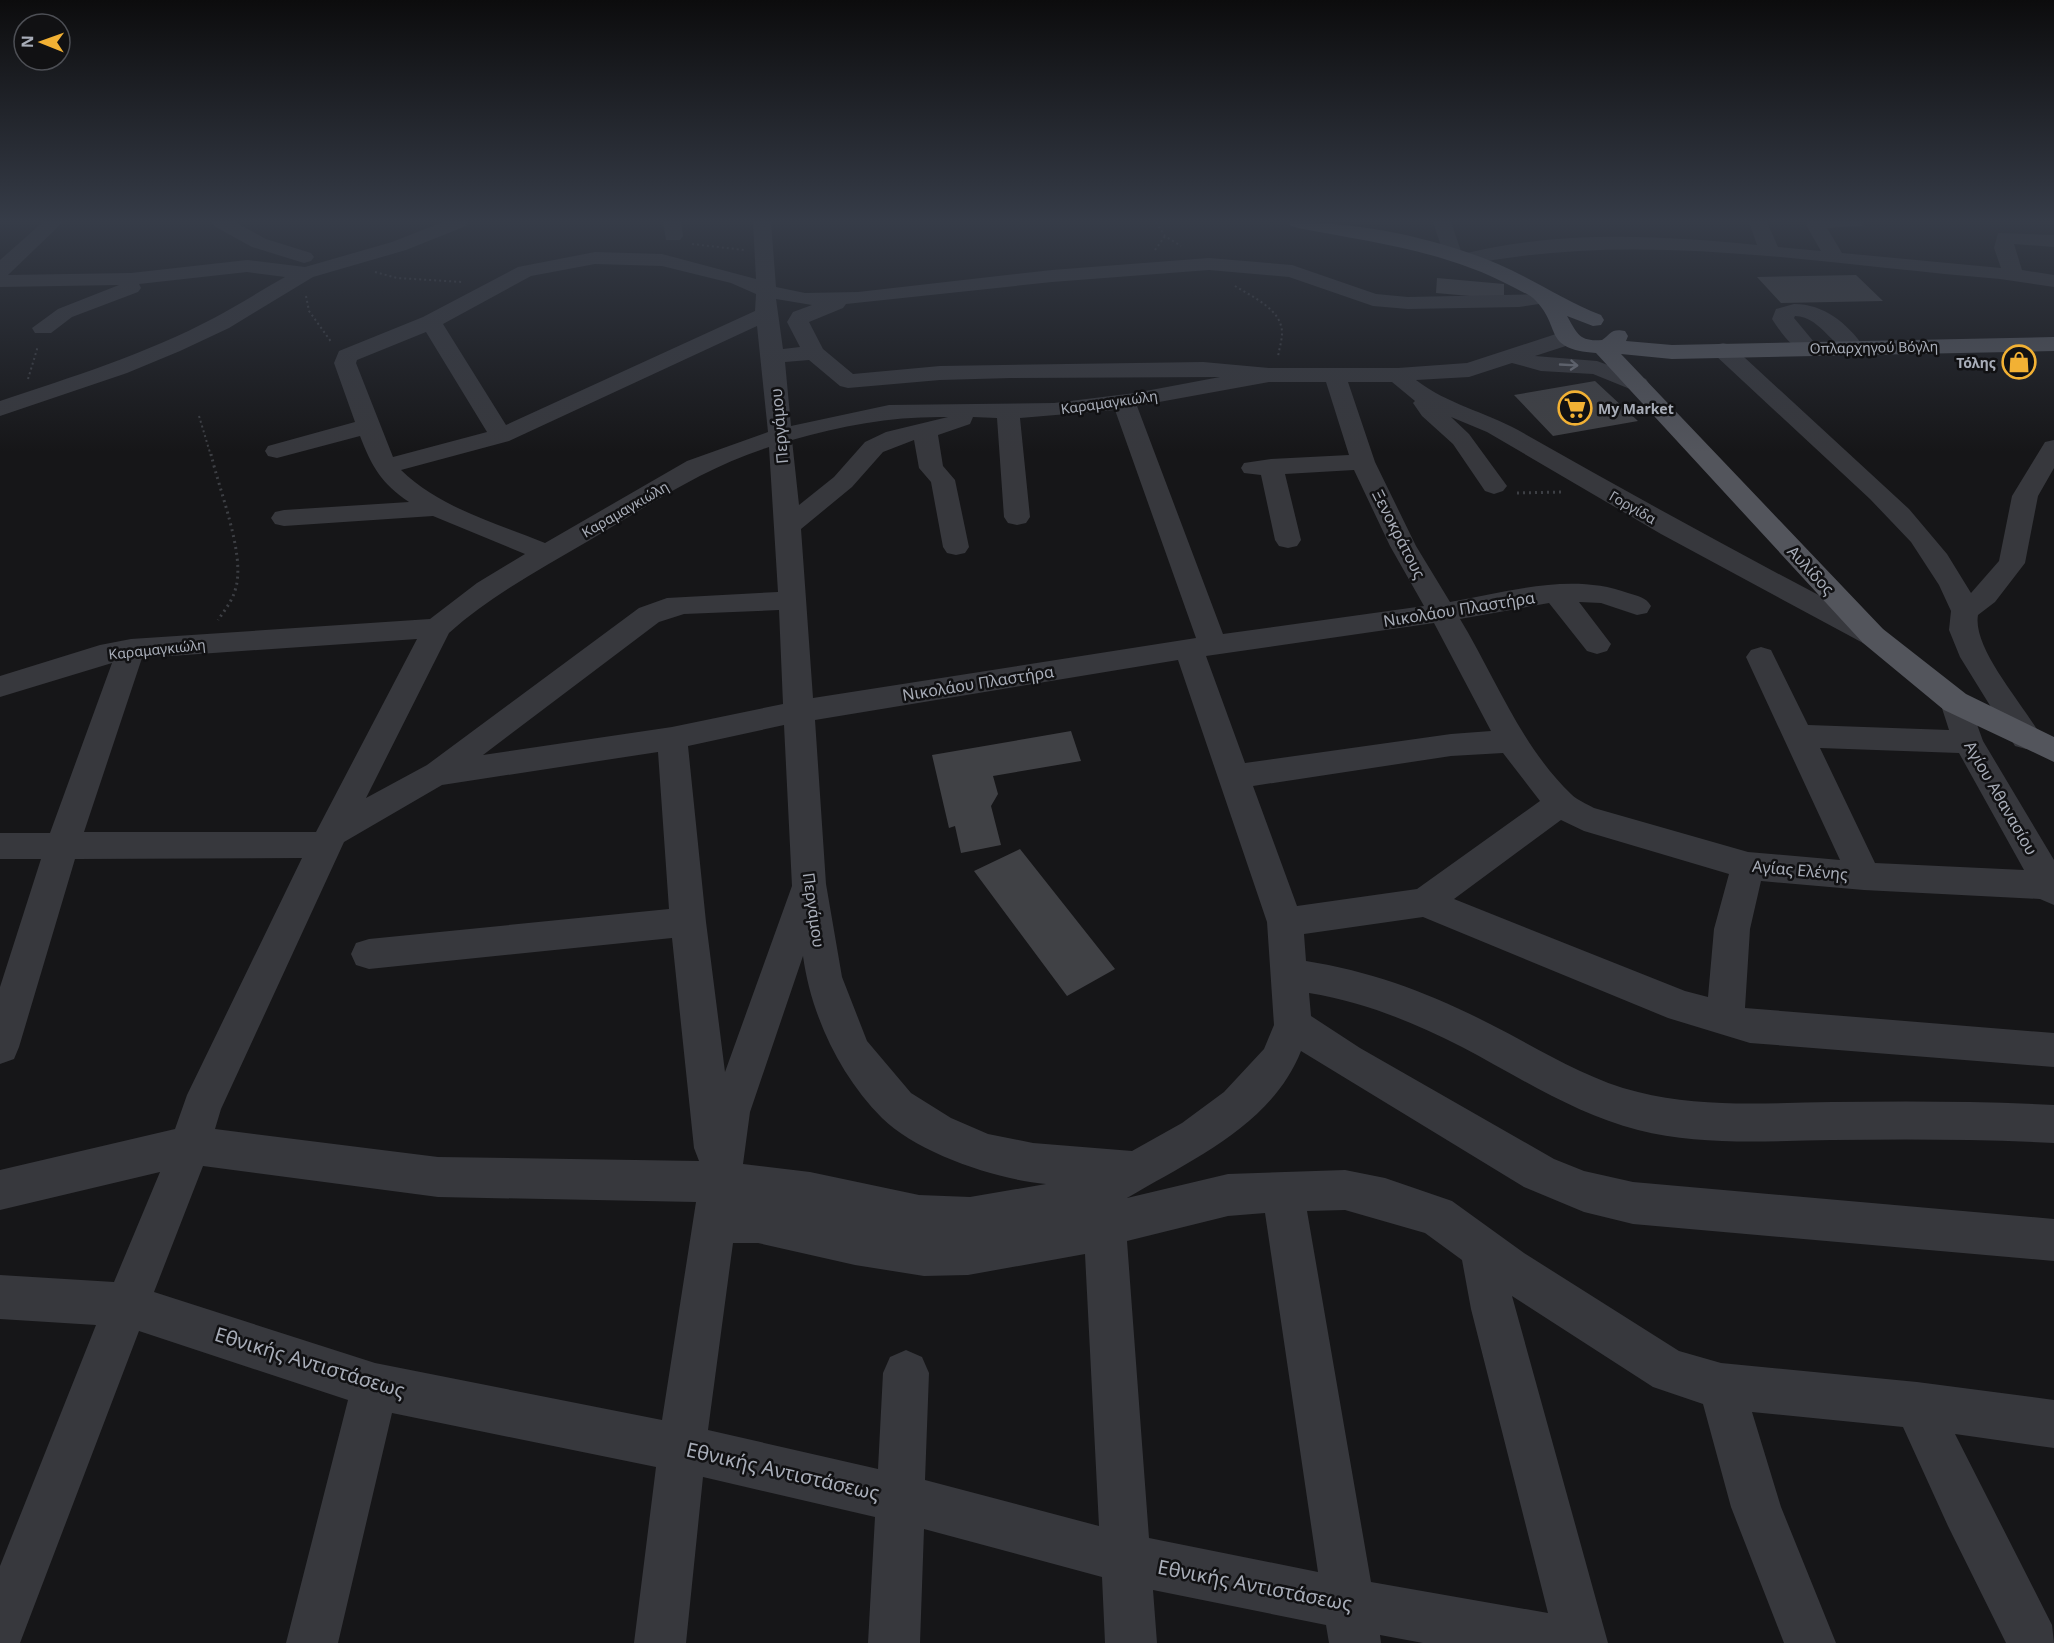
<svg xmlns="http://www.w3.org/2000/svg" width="2054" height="1643" viewBox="0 0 2054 1643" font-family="'Noto Sans',sans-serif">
  <rect width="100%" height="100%" fill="#161618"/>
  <path fill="#404145" d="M1856 275 1883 301 1781 303 1757 277Z
    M1437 278 1504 284V299L1436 293Z
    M1595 381 1638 421 1553 436 1514 395Z
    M1071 731 1081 761 993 776 998 794 991 806 1001 845 961 853 955 826 949 828 932 755Z
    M1020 849 1115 969 1067 996 974 871Z"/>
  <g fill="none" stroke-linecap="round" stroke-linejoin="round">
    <path stroke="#3d3f44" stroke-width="2" stroke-dasharray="2 3" stroke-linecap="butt" d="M1156 222 1165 236 1181 246
      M692 244 744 250
      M1155 250 1165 236
      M375 272 397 278 462 282
      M1235 286C1252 297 1282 309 1282 333 1282 341 1279 349 1278 357
      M306 296 309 311 332 343
      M28 379 38 346
      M199 416 211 456"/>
    <path stroke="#3d3f44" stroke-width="3" stroke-dasharray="2 4" stroke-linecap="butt" d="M211 454C219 490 245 553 236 587 233 600 225 610 218 620
      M1517 493 1564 492"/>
    <path fill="#37383d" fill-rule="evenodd" d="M43 222H63L8 275 131 273 247 260 305 267 392 242 443 222H468L466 226 406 250 313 277 229 328 180 351 127 373 0 416V401C72 377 146 354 214 318 238 305 262 290 285 277L247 272 139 284 141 288 138 292 72 317 51 333H35L32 328 58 309 119 285 0 287V260Z
      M212 222H235L266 239 311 253 314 257 311 261 304 263 252 247 214 226Z
      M663 222H681L683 236 680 240H666Z
      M753 222H771L776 287 805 293 858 292 1052 270 1209 258 1292 265 1376 294 1408 297 1552 294 1555 298 1552 302 1519 307 1408 309 1373 306 1289 277 1209 270 1052 282 846 304 843 308 809 322 823 349 853 374 940 366 1203 362 1269 368H1398L1467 363 1559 333H1575L1578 338 1575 343 1535 356 1597 361 1646 379 1649 384 1646 389H1630L1593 374 1541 371 1512 363 1469 377 1416 380C1447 404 1485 412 1518 430 1639 499 1760 565 1883 629L1887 636 1883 643 1873 646 1863 643 1661 534 1487 432 1451 417 1469 434 1507 486 1503 491 1494 494 1485 491 1453 444 1422 416 1413 403 1415 401 1392 382H1348L1375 462 1416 546 1450 602C1507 592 1571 572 1628 593 1637 596 1646 597 1651 606L1647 613 1637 615 1601 603 1579 602 1611 644 1607 651 1597 654 1587 651 1549 603 1460 619C1495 677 1521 746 1571 794 1577 800 1587 804 1594 808L1748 852 1840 860 1746 657 1751 650 1761 647 1771 650 1808 725 1949 730 1940 702 1944 694 1955 691 1966 694 1983 741 2054 860V905L2040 899 1864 890 1761 881 1750 929 1745 1008 2054 1033V1067L1750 1043 1668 1018 1423 917 1304 934 1306 961C1371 971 1432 994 1490 1024 1538 1048 1585 1079 1638 1092 1701 1108 1767 1103 1832 1102 1906 1101 1980 1101 2054 1105V1143C1980 1139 1906 1139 1832 1140 1767 1141 1701 1146 1638 1130 1575 1114 1519 1077 1462 1047 1413 1022 1364 1002 1309 993L1311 1016 1360 1048 1554 1159 1584 1171 1633 1182 2054 1219V1261L1633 1224 1584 1212 1524 1187 1301 1051C1272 1125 1191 1160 1127 1198L1228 1174 1345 1170 1385 1178 1452 1201 1524 1253 1679 1351 1721 1363 1917 1382 2054 1400V1448L1955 1434 2052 1625 2054 1643H2006L1948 1526 1903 1427 1752 1412 1781 1507 1836 1643H1784L1731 1507 1703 1404 1653 1387 1512 1296 1608 1643H1423L1380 1635 1381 1643H1329L1326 1625 1153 1590 1157 1643H1105L1102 1577 924 1529 920 1643H868L875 1517 703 1477 686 1643H634L656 1467 392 1413 338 1643H286L348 1400 139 1331 20 1643H0V1566L96 1325 0 1319V1275L114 1282 160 1172 0 1210V1170L175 1129 187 1095 302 858 75 859 19 1047 14 1059 0 1064V987L41 859H0V833H50L112 663 0 697V676L100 645 131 639 430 619 477 583 525 554 433 516 284 526 275 524 271 518 275 512 284 510 409 502C381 483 372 467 360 436L277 458 268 456 265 451 268 446 355 422 334 363 339 351 423 317 518 267 595 252 662 254 756 279ZM595 264 662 266 731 283 756 294 755 311 506 425 443 324 531 276ZM776 299 812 305 793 312 787 322 800 347 783 349ZM757 326 768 432 687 461 545 543C496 523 440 508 401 470L509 441ZM426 332 487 432 393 457 356 363 357 360ZM809 360 840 386 848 388 940 380 1011 378 1220 377 1135 393 1054 403 889 405 791 426 785 362ZM1269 382H1326L1349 455 1271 459 1244 463 1241 468 1244 473 1261 475 1275 540 1279 546 1288 548 1297 546 1301 540 1285 474 1354 470 1390 546 1424 606 1223 634 1137 406ZM1115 410 1196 638 813 698 801 529 852 487 883 452 914 440 919 468 931 482 943 547 947 553 956 555 965 553 969 547 955 480 943 466 938 435 970 424 973 417 997 418 1004 517 1008 523 1017 525 1026 523 1030 517 1020 418ZM948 417 886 432 865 442 834 477 799 505 792 440C844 425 894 416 948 417ZM769 447 778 592 667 598 639 608 427 765 366 798 449 633C491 595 541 569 590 540 649 505 703 468 769 447ZM779 610 783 704 672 727 483 755 659 622 684 614ZM1434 623 1491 731 1451 734 1245 763 1206 656ZM417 639 316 832H84L142 658ZM1178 660 1267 922 1274 1025 1264 1049 1224 1092 1182 1123 1132 1151 1033 1143 988 1134 951 1118 911 1093 867 1041 842 977 826 884 815 720ZM784 725 792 886 725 1072 706 922 688 746ZM1820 748 1959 753 2024 870 1875 863ZM658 752 669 909 369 939 356 943 351 954 356 965 369 969 672 938 694 1148 699 1161 438 1157 215 1129 221 1109 344 842 442 785ZM1503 753 1540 801 1417 889 1297 906 1253 786 1451 756ZM1561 820 1584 831 1729 874 1714 929 1708 997 1685 991 1454 899ZM803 956C811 1015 840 1076 882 1118 917 1153 998 1180 1046 1184L970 1197 919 1195 810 1172 743 1164 750 1112ZM203 1166 438 1197 696 1202 662 1420 375 1363 154 1292ZM1345 1210 1425 1233 1462 1260 1471 1309 1548 1613 1371 1582 1307 1211ZM1265 1213 1318 1572 1149 1538 1127 1241 1228 1216ZM733 1243H758L855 1265 924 1276 968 1275 1085 1254 1099 1526 925 1480 929 1373 922 1357 906 1350 890 1357 883 1373 878 1469 708 1430Z
      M1433 222H1451L1462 254C1559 230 1659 235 1757 245L1749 222H1767L1778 247 1821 251 1806 225 1808 222H1864L1862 226 1827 228 1842 253 2001 268 1994 248 1998 233 2054 235V247L2014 244 2022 270 2054 275V287L2000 279C1823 265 1643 229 1467 265L1460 263 1457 259 1445 258Z
      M1794 304C1824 304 1847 323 1864 347L1861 352C1835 358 1825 317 1795 316L1794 318 1819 348 1816 353C1797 357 1782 334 1772 319L1776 309Z
      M1723 343 1731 345 1909 509 1947 554 1971 593 1999 561 2012 496 2045 442 2054 440V468L2038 496 2025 563 1995 602 1978 615C1972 649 2025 706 2042 738L2037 746 2026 749 2015 746 1960 657 1949 630 1951 611 1939 585 1911 542 1870 499 1715 355 1712 350 1715 345Z"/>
    <path fill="#53555c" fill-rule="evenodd" d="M1289 222C1358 222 1434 237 1498 264 1533 279 1565 301 1601 315L1604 320 1601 325 1593 326 1567 316C1577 333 1579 342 1602 340 1611 334 1611 328 1625 331L1628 336 1626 341 1672 345 2054 337V351L1672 359 1621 354 1883 629 1966 694 2054 737V762L1944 710 1863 643 1596 353C1542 349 1562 328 1536 301 1531 295 1520 291 1513 287 1446 251 1371 242 1298 228L1291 226Z"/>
  </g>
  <defs><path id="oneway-shaft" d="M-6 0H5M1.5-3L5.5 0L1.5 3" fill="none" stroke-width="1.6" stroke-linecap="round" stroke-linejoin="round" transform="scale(1.5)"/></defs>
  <use stroke="#757881" href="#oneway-shaft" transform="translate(1569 365) rotate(3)"/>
  <linearGradient id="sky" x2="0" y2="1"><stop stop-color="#0c0c0d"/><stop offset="0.49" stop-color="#363c48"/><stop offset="1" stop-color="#363c48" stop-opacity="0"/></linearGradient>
  <rect width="2054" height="452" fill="url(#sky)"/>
  <defs>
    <g id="shop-ring" transform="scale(1.725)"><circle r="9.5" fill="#111113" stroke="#f2b134" stroke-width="1.5"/><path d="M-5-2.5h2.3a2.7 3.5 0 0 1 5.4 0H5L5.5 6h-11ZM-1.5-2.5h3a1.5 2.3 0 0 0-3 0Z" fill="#f2b134"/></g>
    <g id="supermarket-ring" transform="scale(1.725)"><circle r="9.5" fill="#111113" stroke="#f2b134" stroke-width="1.5"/><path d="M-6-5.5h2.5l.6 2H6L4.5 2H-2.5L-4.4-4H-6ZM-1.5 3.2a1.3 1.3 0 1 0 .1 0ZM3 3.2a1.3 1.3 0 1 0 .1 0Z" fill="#f2b134"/></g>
  </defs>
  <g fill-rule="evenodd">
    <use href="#shop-ring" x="2019" y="362"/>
    <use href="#supermarket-ring" x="1575" y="408"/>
  </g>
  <g text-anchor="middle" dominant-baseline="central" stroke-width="5" stroke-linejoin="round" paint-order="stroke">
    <g font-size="14" fill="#a8adb8" stroke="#111113">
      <text transform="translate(1874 347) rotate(-1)">Οπλαρχηγού Βόγλη</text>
      <text transform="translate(1109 402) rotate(-8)">Καραμαγκιώλη</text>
      <text transform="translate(1633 507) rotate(30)">Γοργίδα</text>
      <text transform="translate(625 509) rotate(-30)">Καραμαγκιώλη</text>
      <text transform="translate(157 649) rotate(-6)">Καραμαγκιώλη</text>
    </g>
    <g font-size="14" font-weight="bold" fill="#a8adb8" stroke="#111113" text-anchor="end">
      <text x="1996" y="362">Τόλης</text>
      <text x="1598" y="408" text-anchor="start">My Market</text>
    </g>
    <g font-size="16" fill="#a8adb8" stroke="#111113">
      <text transform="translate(779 426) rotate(-95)">Περγάμου</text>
      <text transform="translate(1399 534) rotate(63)">Ξενοκράτους</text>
      <text transform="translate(1811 570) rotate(47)">Αυλίδος</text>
      <text transform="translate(1459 609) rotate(-9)">Νικολάου Πλαστήρα</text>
      <text transform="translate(978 683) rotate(-9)">Νικολάου Πλαστήρα</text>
      <text transform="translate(2001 798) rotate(60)">Αγίου Αθανασίου</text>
      <text transform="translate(1800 870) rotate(5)">Αγίας Ελένης</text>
      <text transform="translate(814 910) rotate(82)">Περγάμου</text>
    </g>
    <g font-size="20" fill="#a8adb8" stroke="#111113">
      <text transform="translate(310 1362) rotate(17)">Εθνικής Αντιστάσεως</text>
      <text transform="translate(783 1471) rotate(13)">Εθνικής Αντιστάσεως</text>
      <text transform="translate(1255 1585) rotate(11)">Εθνικής Αντιστάσεως</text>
    </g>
  </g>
  <g transform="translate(42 42) rotate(271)"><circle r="28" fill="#111113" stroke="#4d4f55" stroke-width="1.5"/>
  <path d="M0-4.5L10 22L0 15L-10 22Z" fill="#f2b134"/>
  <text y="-9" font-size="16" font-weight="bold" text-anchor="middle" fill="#a8adb8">N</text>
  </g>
</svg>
